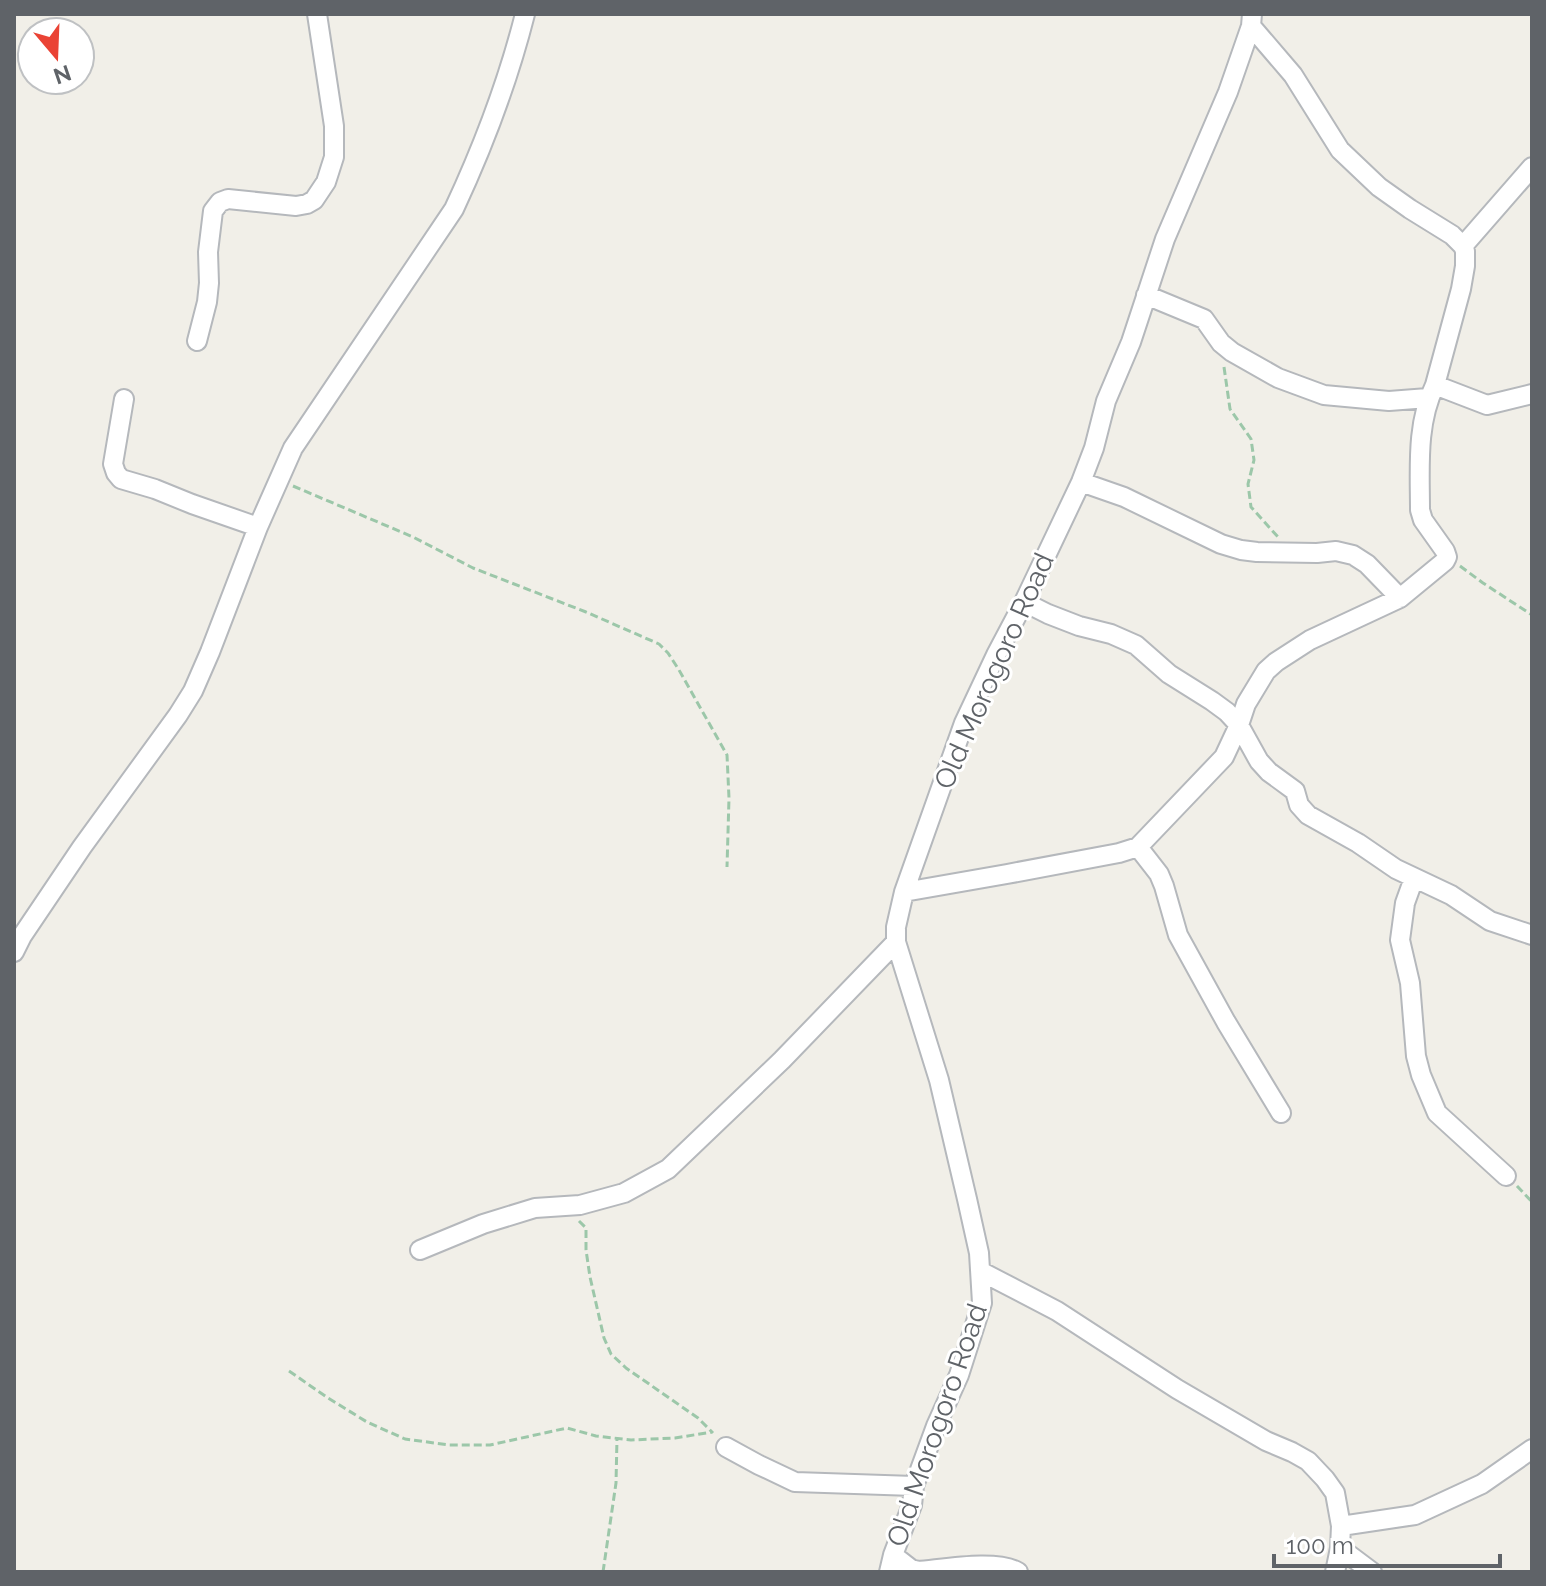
<svg xmlns="http://www.w3.org/2000/svg" width="1546" height="1586" viewBox="0 0 1546 1586" font-family="Raleway,sans-serif">
  <rect width="100%" height="100%" fill="#f1efe8"/>
  <g fill="none" stroke-linecap="round" stroke-linejoin="round">
    <g stroke="#b5b8bc" stroke-width="22">
      <path id="minor" d="M1251 26 1293 75 1340 150 1379 187 1410 209 1452 235 1463 246 1465 251V266L1461 289 1435 385 1487 405 1532 394
        M1463 246 1532 167
        M1146 295 1204 319 1221 343 1232 352 1278 378 1324 395 1389 401 1428 398
        M197 341 207 302 209 283 208 252 213 211 220 202 228 199 296 206 307 204 314 200 326 182 334 157V126L317 14
        M124 399 113 464 116 473 121 479 155 489 192 504 258 527
        M1081 482 1124 497 1221 544 1241 550 1257 552 1317 553 1336 551 1353 555 1367 564 1400 598
        M1024 602 1048 614 1079 626 1111 634 1136 645 1169 674 1212 701 1227 712 1239 725 1259 761 1269 772 1295 791 1299 805 1308 815 1358 843 1396 869 1451 895 1490 921 1532 935
        M1138 847 1224 757 1239 725 1246 704 1266 671 1276 662 1310 640 1400 598 1445 561 1447 557 1445 551 1423 520 1420 510C1420 468 1416 424 1435 385
        M1414 878 1405 903 1400 940 1410 983 1416 1056 1421 1075 1437 1113 1506 1176
        M904 892 1007 874 1119 853 1138 847 1159 874 1164 886 1178 935 1226 1022 1281 1113
        M14 952 22 936 82 847 178 715 193 691 210 652 258 527 293 448 454 209C483 147 508 81 525 14
        M420 1250 483 1224 535 1208 580 1205 624 1193 668 1169 782 1060 896 942
        M982 1272 1057 1311 1177 1389 1266 1441 1292 1452 1308 1461 1325 1479 1335 1493 1341 1526 1415 1515 1482 1484 1532 1449
        M726 1447 759 1465 795 1482 914 1486
        M1340 1548 1372 1572
        M893 1555 911 1569 918 1571C943 1569 997 1559 1018 1572
        M889 1572 893 1555 912 1505 914 1486 936 1426 959 1375 982 1303 979 1253 967 1199 939 1080 896 942V927L904 892 964 723 996 655 1024 602 1081 482 1094 448 1106 401 1131 342 1165 239 1228 92 1251 26 1252 14
        M1335 1572 1340 1548 1341 1526"/>
    </g>
    <path stroke="#9cc7a9" stroke-width="3" stroke-dasharray="8 4" stroke-linecap="butt" d="M1224 367 1230 409 1251 439 1254 460 1248 484 1251 507 1278 537
      M293 486 413 537 473 568 586 612 659 644 668 653 679 670 727 755 729 798 727 867
      M1460 566 1483 583 1532 615
      M1517 1186 1532 1202
      M579 1221 586 1228V1250L590 1277 604 1338 611 1354 626 1368 698 1418 713 1433
      M289 1371 328 1398 367 1422 405 1439 449 1445H490L567 1428 596 1436 631 1440 675 1438 712 1432
      M603 1572 616 1483 617 1438"/>
    <use href="#minor" stroke="#fff" stroke-width="18"/>
  </g>
  <g text-anchor="middle" dominant-baseline="central" stroke-width="6" stroke-linejoin="round" paint-order="stroke">
    <g font-size="28" fill="#5f6368" stroke="#fff">
      <text transform="translate(994 671) rotate(-66)">Old Morogoro Road</text>
      <text transform="translate(937 1425) rotate(-71)">Old Morogoro Road</text>
    </g>
  </g>
  <rect width="1546" height="1586" fill="none" stroke="#5f6368" stroke-width="32"/>
  <g transform="translate(56 56) rotate(161)"><circle r="38" fill="#ffffff" stroke="#bfc1c3" stroke-width="2"/>
  <path d="M0-6L14 30L0 20L-14 30Z" fill="#ea4335"/>
  <text y="-12" font-size="22" font-weight="bold" text-anchor="middle" fill="#5f6368">N</text>
  </g>
  <path d="M1274 1554v12h226v-12" fill="none" stroke="#5f6368" stroke-width="4"/>
  <text x="1286" y="1554" font-size="24" fill="#5f6368" stroke="#ffffff" stroke-width="6" paint-order="stroke">100 m</text>
</svg>
